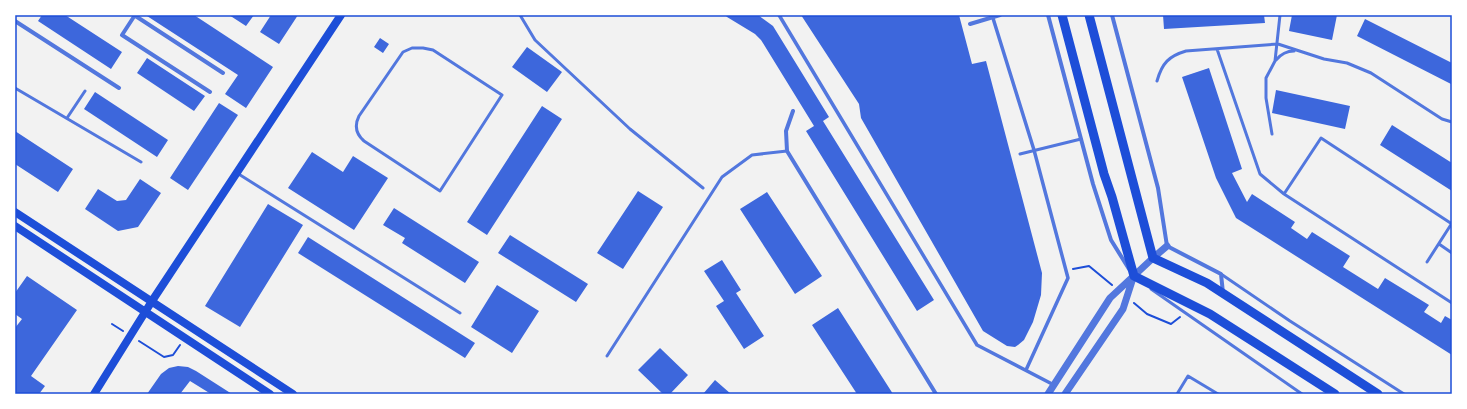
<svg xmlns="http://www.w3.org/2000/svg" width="1467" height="409" viewBox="0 0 1467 409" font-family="Karla,sans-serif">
  <rect width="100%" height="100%" fill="#f2f2f2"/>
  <path fill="#3d67dc" d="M42 15H65L122 52 111 69 38 21Z
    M147 15H194L273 67 246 108 225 94 238 75 147 16Z
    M229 15H254L246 26Z
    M271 15H298L279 44 260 32Z
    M725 15H758L773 26 829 117 823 121 934 300 917 311 806 131 814 126 761 40 755 34 727 17Z
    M801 15H959L972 64 986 61 1042 273 1041 295 1033 322 1024 340 1018 345 1015 347 1007 346 983 331 861 118 859 104Z
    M1163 15H1264L1265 23 1164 29Z
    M1292 15H1337L1332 40 1289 31Z
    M1365 19 1452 63 1451 84 1357 36Z
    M380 38 389 44 383 53 374 47Z
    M527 47 562 72 547 92 512 67Z
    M147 58 205 96 194 111 137 73Z
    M1209 68 1242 169 1232 173 1247 202 1252 194 1295 222 1291 228 1307 239 1312 232 1350 256 1343 267 1378 289 1385 278 1429 305 1424 312 1441 323 1445 316 1452 320V355L1236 218 1216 178 1182 77Z
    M1276 90 1350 106 1345 129 1272 113Z
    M95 92 168 140 157 157 84 109Z
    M219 103 238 115 188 190 170 178Z
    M542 106 562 119 487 235 467 222Z
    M1392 125 1452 163V191L1380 145Z
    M15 131 73 169 58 192 15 164Z
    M312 152 343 172 353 156 388 178 354 230 288 188Z
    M140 179 161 193 138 227 118 231 85 209 98 189 117 201 126 200Z
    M638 191 663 207 623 269 597 253Z
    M767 192 822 276 795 294 740 209Z
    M268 204 303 225 240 327 205 306Z
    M394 208 479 262 465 283 402 243 405 238 383 225Z
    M510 235 588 284 576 302 498 253Z
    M308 237 475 343 465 358 298 253Z
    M722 260 741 290 736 293 764 336 744 349 716 306 724 301 704 271Z
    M27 276 77 310 31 376 45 386 39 394H15V328L22 319 15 314V293Z
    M497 285 539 311 512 353 471 327Z
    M838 308 893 394H857L812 325Z
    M660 348 688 375 670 394H663L638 370Z
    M178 366 188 367 196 371 232 394H211L190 381 180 394H147L161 374 169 368Z
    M715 380 731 394H703Z"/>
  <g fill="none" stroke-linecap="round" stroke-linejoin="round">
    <path stroke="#1d4ed8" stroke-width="2" d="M1073 269 1089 266 1112 285
      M1134 303 1147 314 1171 324 1180 317
      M112 324 123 331
      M139 341 164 357 173 355 180 345"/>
    <path stroke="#5277de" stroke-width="3" d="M520 15 535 40 630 129 703 188
      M412 48H423L433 50 502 95 440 191 364 141C356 134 354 126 359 116L403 52Z
      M1217 49 1260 174 1284 194 1452 303
      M1276 60C1281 54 1286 51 1294 51
      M1157 81C1162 63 1169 56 1186 51L1278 44 1324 59 1347 63 1371 73 1442 119 1452 122
      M15 88 141 162
      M67 118 85 91
      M1272 134 1266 98V78L1275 61 1280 15
      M1020 154 1081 139
      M237 173 460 313
      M1284 194 1321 138 1452 224
      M1439 244 1452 253
      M1427 262 1452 223
      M1221 274 1290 321 1404 394
      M1151 289 1302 394
      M607 356 722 177 752 155 787 151
      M1177 394 1188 376 1218 394"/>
    <path stroke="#5277de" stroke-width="3.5" d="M779 15 977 345 1054 385
      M992 15 1034 150 1068 278 1026 370"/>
    <path stroke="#5277de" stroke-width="4" d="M134 15 223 73
      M135 15 122 35 210 92
      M1048 15 1093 184 1111 240 1129 269
      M1112 15 1158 188 1167 246 1221 274 1223 293
      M15 21 119 88
      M970 24 1000 15
      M793 111 786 131 787 151 936 394"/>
    <path stroke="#5277de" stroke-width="7" d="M1048 394 1110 298 1153 258 1167 246
      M1065 394 1123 309 1133 278"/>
    <path stroke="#1d4ed8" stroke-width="8" d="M15 212 293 394
      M15 226 270 394
      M94 394 152 301 341 15"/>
    <path stroke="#1d4ed8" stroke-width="9" d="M1062 15 1104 174 1112 197 1134 276 1210 314 1335 394
      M1089 15 1153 258 1207 283 1378 394"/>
  </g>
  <rect width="1467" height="409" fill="none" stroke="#ffffff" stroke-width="32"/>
  <rect x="16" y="16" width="1435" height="377" fill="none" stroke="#1d4ed8" stroke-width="1.5"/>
</svg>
